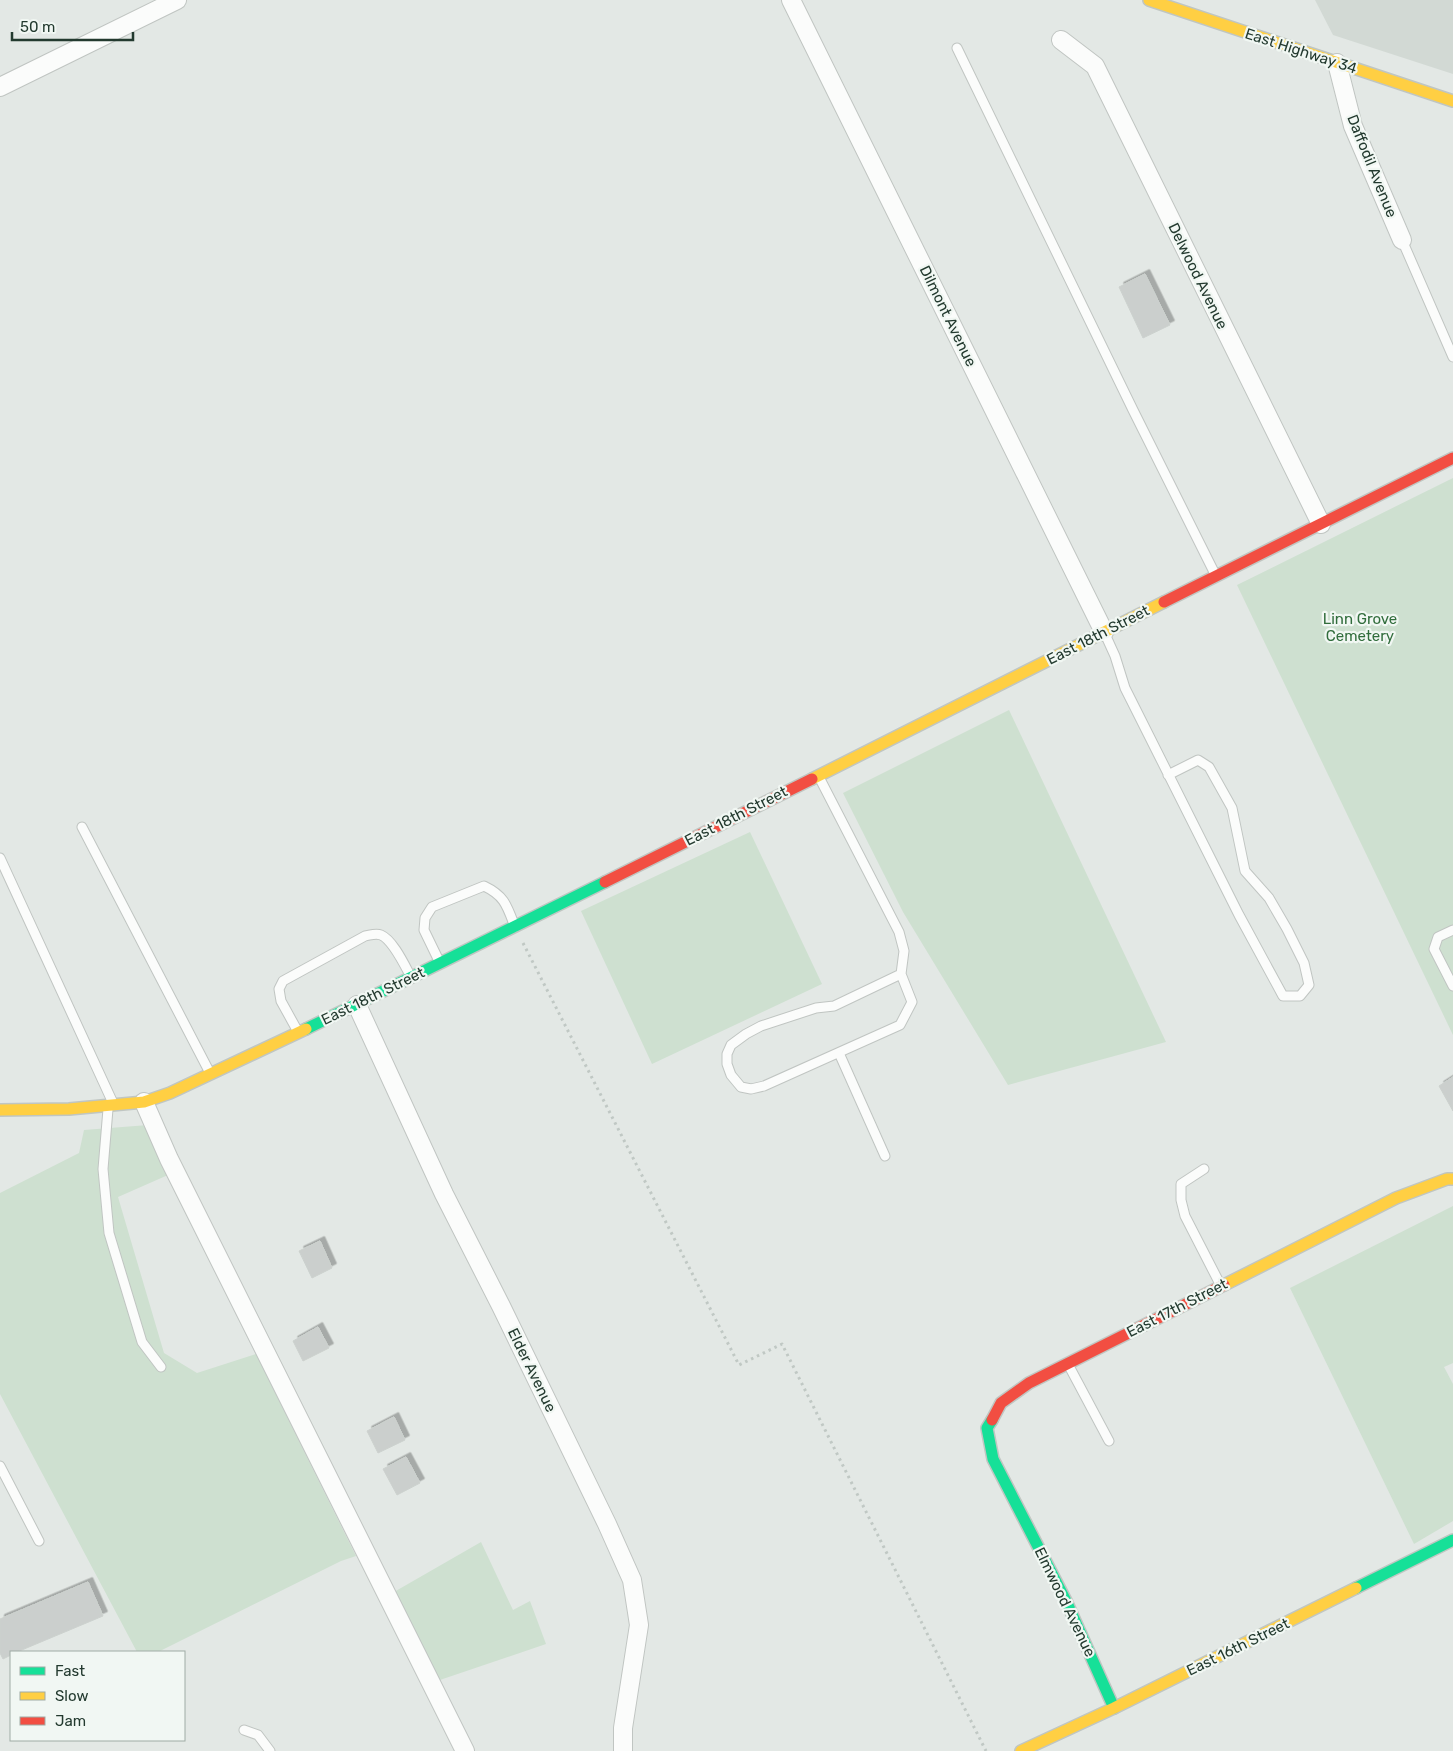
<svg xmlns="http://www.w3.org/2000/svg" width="1453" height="1751" viewBox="0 0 1453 1751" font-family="Rubik,sans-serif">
	<defs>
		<filter id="shadow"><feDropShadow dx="4.5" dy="-4.5" stdDeviation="0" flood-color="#0004"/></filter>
	</defs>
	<rect width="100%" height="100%" fill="#e3e8e5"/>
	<path fill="#d2d9d4" d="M1315,0h138v74l-120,-39z"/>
	<g fill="#cee0d0">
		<path d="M1453,478v557l-216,-450z"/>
		<path d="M1009,710l157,332 -158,43 -105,-173 -60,-119z"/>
		<path d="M750,832l72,152 -170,80 -71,-153z"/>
		<path d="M148,1125l20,50 -50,22 46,156 33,20 59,-19 100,202 -15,5 -183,91h-21l-137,-258v-201l79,-40 5,-23z"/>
		<path d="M1453,1206v157l-9,4 9,17v137l-39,23 -124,-256z"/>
		<path d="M481,1542l32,68 17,-9 16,43 -115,39 -37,-91z"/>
	</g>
	<g fill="#cbcfcd" stroke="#ccd1ce" filter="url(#shadow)">
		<path d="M1145,274l25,51 -27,13 -24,-51z"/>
		<path d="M1453,1077v34l-14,-25z"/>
		<path d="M320,1241l12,27 -20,10 -13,-27z"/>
		<path d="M318,1327l11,21 -26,13 -10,-20z"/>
		<path d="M394,1417l11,23 -27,13 -11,-22z"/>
		<path d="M406,1457l14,26 -23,12 -14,-26z"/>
		<path d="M88,1582l15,34 -86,36h-6v3l-8,4 -3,-6v-34z"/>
	</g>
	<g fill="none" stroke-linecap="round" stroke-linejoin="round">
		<g stroke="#c0c5c2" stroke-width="11">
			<g id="lane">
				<path d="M957,48l176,362 83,166"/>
				<path d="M1402,240l51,117"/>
				<path d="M1105,634l10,22 10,32 114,227 44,81h17l9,-11 -5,-22 -17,-34 -18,-31 -24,-27 -13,-63 -23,-41 -11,-7 -30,15"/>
				<path d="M819,777l80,155 5,19 -3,23 -67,32 -18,2 -55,18 -15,8 -15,11 -4,9v10l4,11 10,12 10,2 13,-3 136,-61 12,-23 -11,-28"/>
				<path d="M82,827l128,246"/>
				<path d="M0,858l113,245"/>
				<path d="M1453,930l-15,7 -4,12 19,37"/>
				<path d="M440,963l-16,-33 1,-12 7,-11 52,-21c21,10 23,20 31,41"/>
				<path d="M297,1030l-16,-29 -2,-12 4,-8 82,-45c6,-1 11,-3 16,-1 12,5 24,31 30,42"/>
				<path d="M839,1053l46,103"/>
				<path d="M108,1109l-5,60 6,64 33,109 19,25"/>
				<path d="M1204,1169l-23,15v16l4,16 36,70"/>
				<path d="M1069,1366l40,75"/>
				<path d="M0,1466l39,75"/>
				<path d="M244,1730l14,5 12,16"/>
			</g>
		</g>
		<g stroke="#c0c5c2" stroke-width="20">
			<g id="street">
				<path d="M791,0l313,632"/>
				<path d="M1061,40l34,26 226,458"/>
				<path d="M1337,63l16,63 49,114"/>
				<path d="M0,87l177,-87"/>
				<path d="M357,1005l87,189 57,112 106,218 25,56 7,45 -16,103v23"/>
				<path d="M144,1102l25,57 296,592"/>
			</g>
		</g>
		<g stroke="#c0c6c2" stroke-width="14">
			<g id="fast">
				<path d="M306,1029l299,-147"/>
				<path d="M992,1420l-5,8 6,31 74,144 47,105"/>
				<path d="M1356,1588l97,-48"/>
			</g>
		</g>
		<g stroke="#c0c6c2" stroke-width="14">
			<g id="slow">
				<path d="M1149,0l304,101"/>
				<path d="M812,779l352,-177"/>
				<path d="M0,1110l69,-1 75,-7 26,-9 136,-64"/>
				<path d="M1224,1285l172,-87 51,-19h6"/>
				<path d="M1021,1751l93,-43 242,-120"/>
			</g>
		</g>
		<g stroke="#c0c6c2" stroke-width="14">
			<g id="jam">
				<path d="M1164,602l289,-144"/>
				<path d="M605,882l207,-103"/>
				<path d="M992,1420l9,-17 28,-20 195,-98"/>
			</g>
		</g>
		<path stroke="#c0c8c4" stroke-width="3" stroke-dasharray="2.5 4" stroke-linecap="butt" d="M523,943l216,422 43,-21 204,407"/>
		<use href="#lane" stroke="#fbfcfb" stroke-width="9"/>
		<use href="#street" stroke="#fbfcfb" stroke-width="18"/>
		<use href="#fast" stroke="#16e098" stroke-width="11"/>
		<use href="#slow" stroke="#ffcf43" stroke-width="11"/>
		<use href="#jam" stroke="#f24e42" stroke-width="11"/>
	</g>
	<g text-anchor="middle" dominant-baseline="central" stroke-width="4.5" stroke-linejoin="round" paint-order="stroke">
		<g font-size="15" fill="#233a2f" stroke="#f1f7f3">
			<text transform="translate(1301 51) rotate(18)">East Highway 34</text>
			<text transform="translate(1372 166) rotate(68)">Daffodil Avenue</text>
			<text transform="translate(1198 276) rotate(64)">Delwood Avenue</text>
			<text transform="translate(948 316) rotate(64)">Dilmont Avenue</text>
			<text transform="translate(1098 635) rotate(-27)">East 18th Street</text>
			<text transform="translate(736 816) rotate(-27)">East 18th Street</text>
			<text transform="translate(373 996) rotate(-26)">East 18th Street</text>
			<text transform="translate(1177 1308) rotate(-27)">East 17th Street</text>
			<text transform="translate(532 1370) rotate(64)">Elder Avenue</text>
			<text transform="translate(1065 1602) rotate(64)">Elmwood Avenue</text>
			<text transform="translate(1238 1647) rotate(-26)">East 16th Street</text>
		</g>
		<g font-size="15" fill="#316d3c" stroke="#f1f7f3">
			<text x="1360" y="619">Linn Grove<tspan x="1360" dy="17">Cemetery</tspan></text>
		</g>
	</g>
	<rect x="10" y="1651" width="175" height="90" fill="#f1f7f3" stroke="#9faba5"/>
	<rect x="20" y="1667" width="25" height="8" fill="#16e098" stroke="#9faba5"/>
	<text x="55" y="1676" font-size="15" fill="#233a2f">Fast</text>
	<rect x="20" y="1692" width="25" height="8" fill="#ffcf43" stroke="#9faba5"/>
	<text x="55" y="1701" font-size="15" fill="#233a2f">Slow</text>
	<rect x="20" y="1717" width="25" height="8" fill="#f24e42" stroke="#9faba5"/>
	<text x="55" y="1726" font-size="15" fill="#233a2f">Jam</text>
	<path d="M12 32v8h121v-8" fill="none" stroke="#233a2f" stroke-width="2.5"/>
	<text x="20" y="32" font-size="15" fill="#233a2f" stroke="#f1f7f3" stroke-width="4" paint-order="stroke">50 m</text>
</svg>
